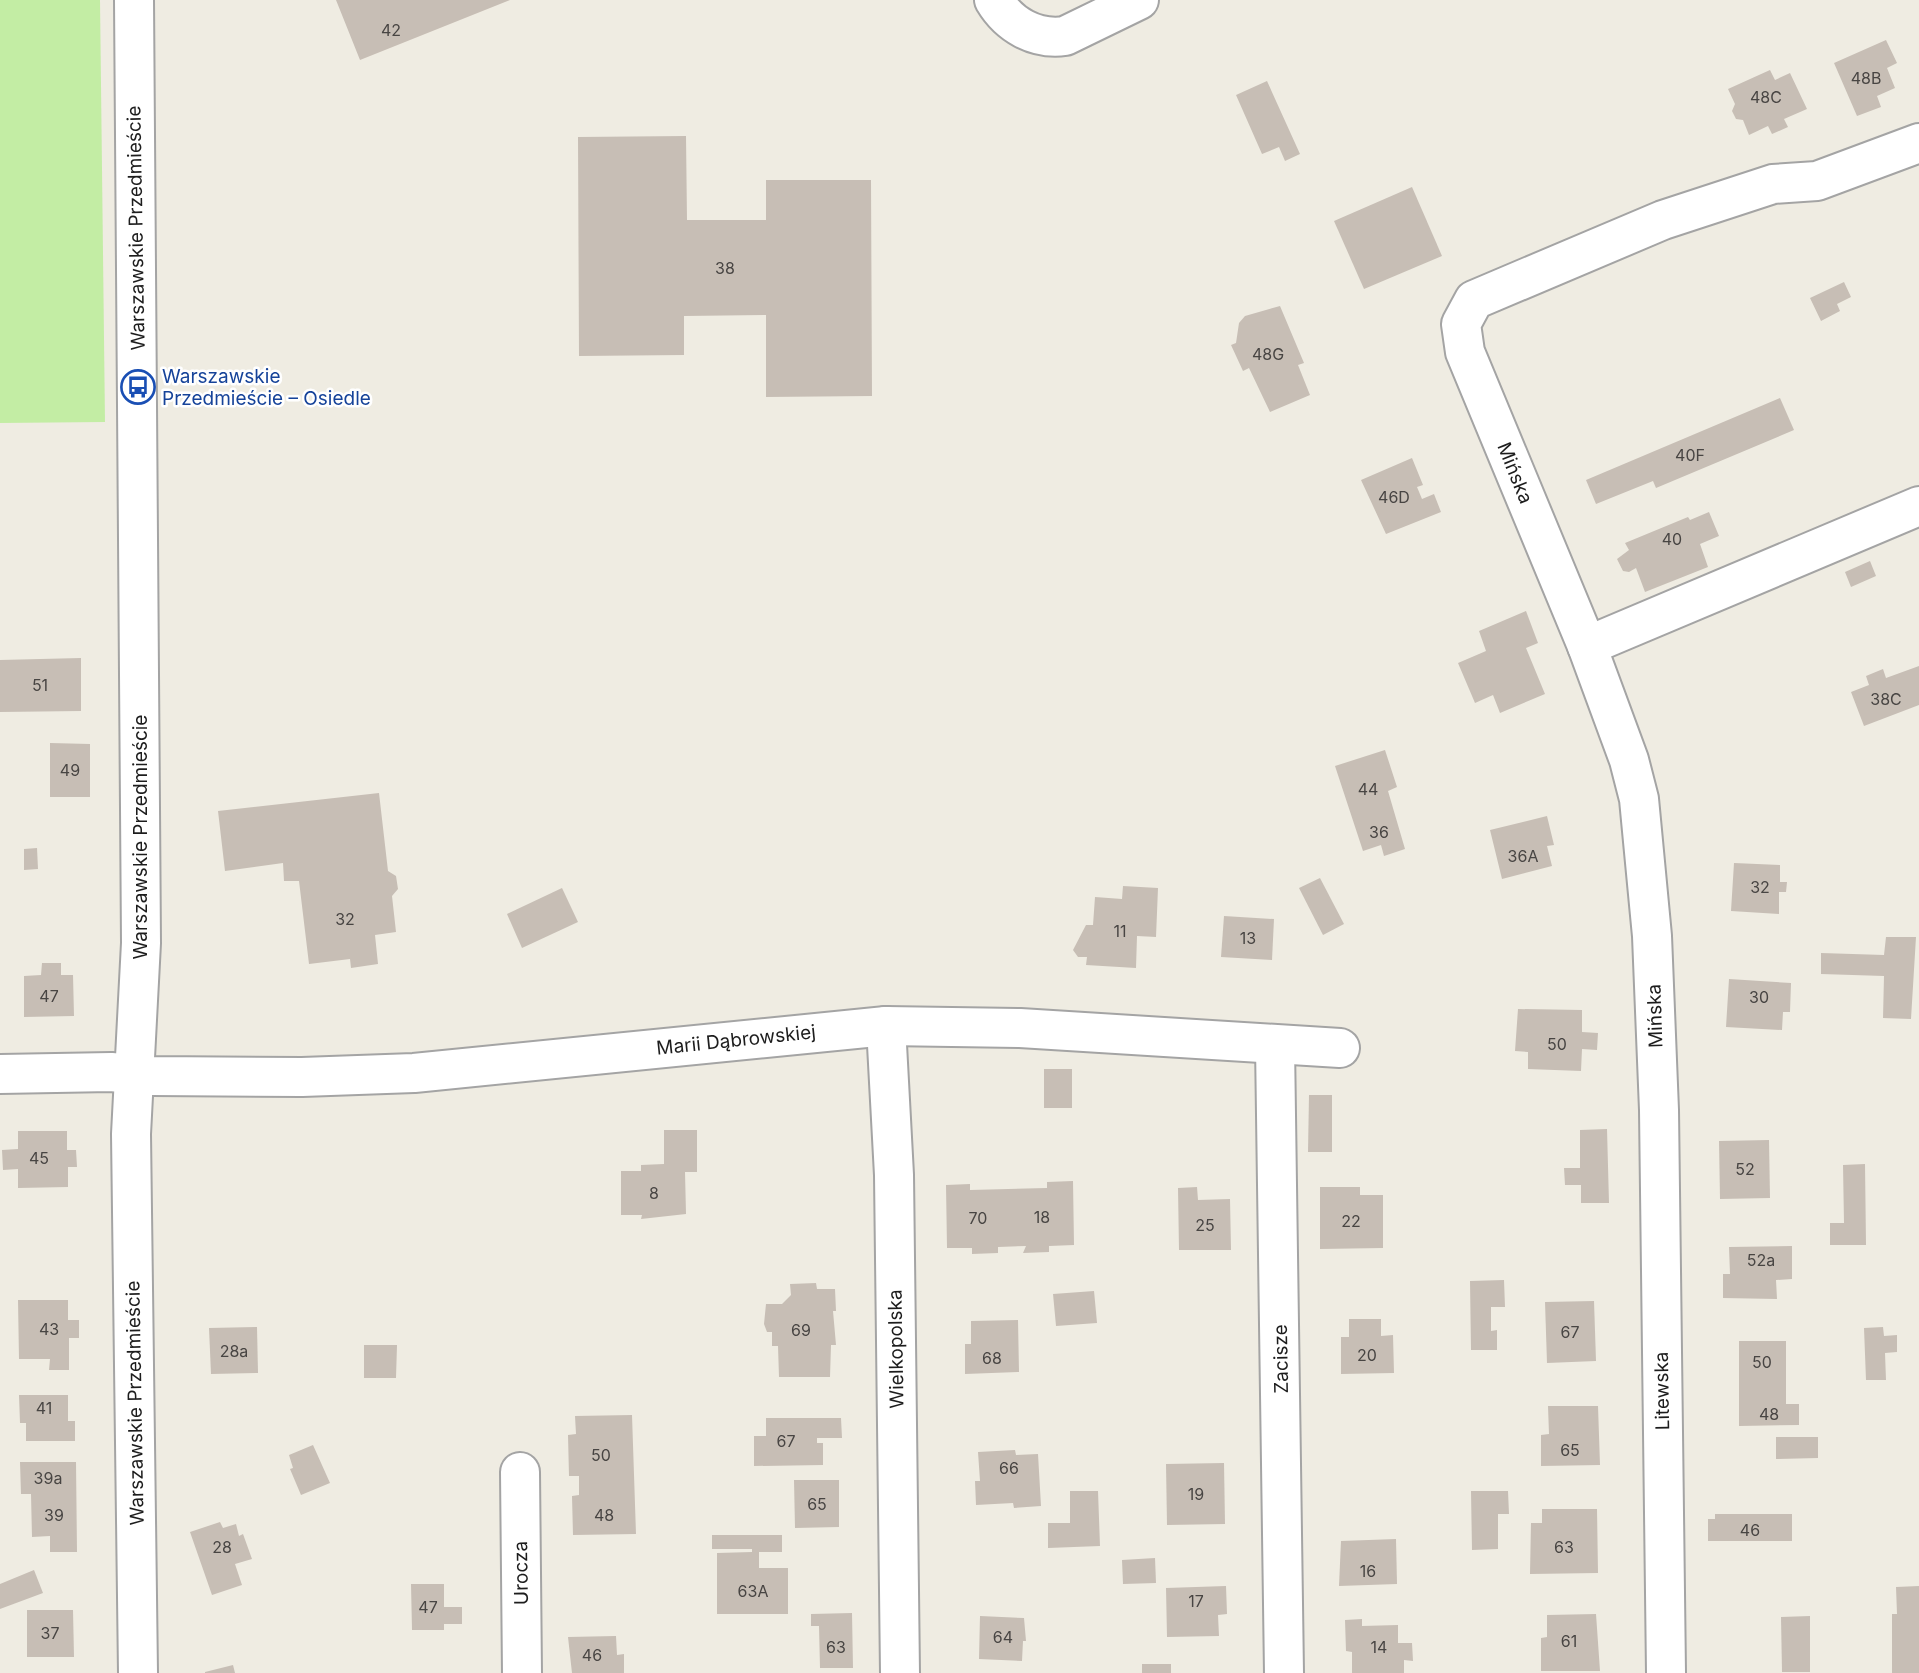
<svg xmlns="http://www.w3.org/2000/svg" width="1919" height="1673" viewBox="0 0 1919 1673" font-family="Inter,sans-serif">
	<rect width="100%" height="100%" fill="#efece2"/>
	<path fill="#c3eda4" d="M0,0h100l5,422 -105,1z"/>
	<g fill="#c7beb5">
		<path d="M336,0h174l-150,60z"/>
		<path d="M1886,40l11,23 -10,5 8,20 -18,8 4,11 -24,9 -23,-53z"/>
		<path d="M1770,70l5,10 15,-7 17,36 -23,10 4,8 -16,7 -4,-8 -19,9 -6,-15 -7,-1 -4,-8 3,-7 -7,-15z"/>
		<path d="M1267,81l33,73 -15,7 -6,-14 -17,7 -26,-59z"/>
		<path d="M686,136l1,84h79v-40h105l1,216 -106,1v-82l-82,1v39l-105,1 -1,-219z"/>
		<path d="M1412,187l30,69 -78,33 -30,-68z"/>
		<path d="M1844,282l7,15 -14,7 3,7 -19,10 -11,-23z"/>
		<path d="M1280,306l24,57 -6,2 12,30 -40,17 -21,-44 -6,3 -12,-26 5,-2 3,-20 6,-7z"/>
		<path d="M1780,398l14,32 -138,58 -3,-7 -57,23 -10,-24z"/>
		<path d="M1412,458l11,27 -6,2 5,12 12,-5 7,18 -55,22 -25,-54z"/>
		<path d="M1709,512l10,24 -19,8 8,23 -63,25 -9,-24 -7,4 -6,-1 -6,-12 12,-9 -4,-7 63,-26 2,3z"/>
		<path d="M1870,561l6,15 -25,11 -6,-15z"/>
		<path d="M1526,611l12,32 -12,5 19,46 -45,19 -7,-18 -18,8 -17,-40 28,-12 -7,-20z"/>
		<path d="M81,658v53l-81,1v-52z"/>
		<path d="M1919,666v39l-55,21 -13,-34 18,-7 -3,-9 17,-7 3,9z"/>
		<path d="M50,743l40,1v53h-40z"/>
		<path d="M1385,750l12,37 -9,4 17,58 -21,7 -3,-11 -18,6 -28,-85z"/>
		<path d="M379,793l9,78 8,5 2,13 -6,7 4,36 -21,3 3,29 -27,4 -1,-9 -41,5 -10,-83h-15l-1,-18 -58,8 -7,-60z"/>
		<path d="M1547,816l7,29 -7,1 5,20 -50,13 -12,-49z"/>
		<path d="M37,848l1,21 -14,1v-21z"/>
		<path d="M1734,863l46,2v17h7l-1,10h-7v22l-48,-3z"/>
		<path d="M1320,878l24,46 -21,11 -24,-47z"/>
		<path d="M1123,886l35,2 -2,49 -19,-1 -1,32 -50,-3 1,-8h-9l-5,-7 13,-25h7l2,-28 27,2z"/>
		<path d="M562,888l16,34 -56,26 -15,-34z"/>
		<path d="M1224,916l50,3 -2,41 -51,-3z"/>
		<path d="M1886,937h30l-5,82 -28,-1 1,-42 -63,-2v-21l63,2z"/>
		<path d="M42,963h19v12h12l1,41 -50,1v-41l17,-1z"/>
		<path d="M1729,979l62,4 -1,29h-7l-1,18 -56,-3z"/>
		<path d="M1518,1009l64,1v22l16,1 -1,17 -15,-1 -1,22 -53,-2v-17l-13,-1z"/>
		<rect x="1044" y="1069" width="28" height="39"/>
		<path d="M1309,1095h23v57h-24z"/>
		<path d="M1607,1129l2,74h-28v-18h-16l-1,-17h16v-38z"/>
		<path d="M664,1130h33v42h-12l1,42 -45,5 1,-4h-21v-44h20v-6l23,-1z"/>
		<path d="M18,1131h49v19h9l1,17h-9v20l-50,1v-19l-15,1 -1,-20 16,-1z"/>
		<path d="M1769,1140l1,58 -50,1 -1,-58z"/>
		<path d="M1865,1164l1,81h-36v-22h14l-1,-58z"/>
		<path d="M1073,1181l1,64 -25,1v6l-26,1 3,-7 -28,1v6l-26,1v-6h-25l-1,-63 24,-1v6l77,-2v-6z"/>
		<path d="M1197,1187l1,13 32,-1 1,51h-52l-1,-62z"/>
		<path d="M1320,1187h40v8h23v53l-63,1z"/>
		<path d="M1792,1246v33l-16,1 1,19 -54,-1v-24h7l-1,-27z"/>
		<path d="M1504,1280l1,27h-14v24l6,-1v20h-26l-1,-69z"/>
		<path d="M816,1283l1,6h18l1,22h-3l3,34h-5l-1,32h-51l-1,-31h-6v-14h-5l-3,-8 2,-20h16l9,-9 -1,-11z"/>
		<path d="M1094,1291l3,32 -41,3 -3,-32z"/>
		<path d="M18,1300h50v20h11v18h-10v32h-20l1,-11h-31z"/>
		<path d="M1594,1301l2,60 -49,2 -2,-61z"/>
		<path d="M1349,1319h32v17l12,-1 1,38 -53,1v-37h8z"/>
		<path d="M1018,1320l1,52 -54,2v-30h6v-23z"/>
		<path d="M257,1327l1,46 -47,1 -2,-46z"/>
		<path d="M1883,1327l1,9 13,-1v17l-12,1 1,27h-20l-2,-52z"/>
		<path d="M1739,1341h47v63h13v21l-60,1z"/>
		<path d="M364,1345h33l-1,33h-32z"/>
		<path d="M19,1395h49v26h7v20h-49v-18h-6z"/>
		<path d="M1548,1406h50l2,59 -59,1v-31l8,-1z"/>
		<path d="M632,1415l4,119 -63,1 -1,-39 7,-1v-19h-10l-1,-41 8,-1 -1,-18z"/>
		<path d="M766,1418h75l1,20h-25v5h6v22l-69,1v-30h12z"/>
		<path d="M1776,1437h42v21l-42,1z"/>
		<path d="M313,1445l17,38 -29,12 -11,-26 3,-1 -4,-13z"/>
		<path d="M1015,1450l1,5 22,-1 3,52 -27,2 -1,-5 -37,2 -1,-24h5l-2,-29z"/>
		<path d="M20,1462h56l1,90h-27v-16l-18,1 -1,-43h-10z"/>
		<path d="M1224,1463l1,61 -58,1 -1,-61z"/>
		<path d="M794,1480h45v47l-44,1z"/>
		<path d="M1070,1491h28l2,55 -52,2v-25h22z"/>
		<path d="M1471,1491h37l1,23h-11v35l-26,1z"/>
		<path d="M1542,1509h55l1,64 -68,1 1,-51h11z"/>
		<path d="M1715,1514h77v27h-84v-22h7z"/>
		<path d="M220,1522l3,6 13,-4 3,12 4,-2 9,25 -17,5 7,21 -30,10 -22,-63z"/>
		<path d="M712,1535h70v17h-23v16h29v46h-71v-61l35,-1v-3h-40z"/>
		<path d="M1396,1539l1,45 -58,2 2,-45z"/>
		<path d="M1155,1558l1,25 -33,1 -1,-24z"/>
		<path d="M34,1570l9,23 -43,16v-25z"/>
		<path d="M411,1584h33v23h18v17h-18v6h-32z"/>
		<path d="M1226,1586l1,28 -9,1 1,21 -52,1 -1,-49z"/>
		<path d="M1919,1586v87h-27v-59h5l-1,-27z"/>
		<path d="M27,1610h46l1,47h-47z"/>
		<path d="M852,1613l1,55h-33l-1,-42h-8v-12z"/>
		<path d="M1596,1614l4,57h-59v-33l6,-1v-22z"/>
		<path d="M980,1616l44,2 2,23h-3l-1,20 -43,-2z"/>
		<path d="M1810,1616v56h-28l-1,-55z"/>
		<path d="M1362,1619v7l36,-1v18h14l1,18 -9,-1v13h-52v-21l-6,-1 -1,-31z"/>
		<path d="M616,1636l1,19 7,-1v19h-52l-4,-36z"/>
		<rect x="1142" y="1664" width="29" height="9"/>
		<path d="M233,1665l2,8h-30v-1z"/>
	</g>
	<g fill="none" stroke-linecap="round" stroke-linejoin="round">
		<g stroke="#a4a4a4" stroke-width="42">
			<g id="minor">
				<path d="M134,0l7,943 -10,191 7,539"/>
				<path d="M994,0c15,25 41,40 71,36l74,-36"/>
				<path d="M1587,646l332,-140"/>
				<path d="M886,1026l8,149 6,498"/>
				<path d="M1275,1045l9,628"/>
				<path d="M0,1074l111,-2 41,4 150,1 112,-4 472,-47 134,2 320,20"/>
				<path d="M520,1472l2,201"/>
				<path d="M1666,1673l-7,-563 -7,-174 -13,-137 -10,-39 -42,-114 -122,-294 -4,-28 13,-24 189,-80 110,-36 44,-3 102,-38"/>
			</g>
		</g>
		<use href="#minor" stroke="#fff" stroke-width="38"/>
	</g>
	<defs>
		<g id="bus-ring" transform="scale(1.75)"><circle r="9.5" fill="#fff" stroke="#1a4fb4" stroke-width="1.5"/><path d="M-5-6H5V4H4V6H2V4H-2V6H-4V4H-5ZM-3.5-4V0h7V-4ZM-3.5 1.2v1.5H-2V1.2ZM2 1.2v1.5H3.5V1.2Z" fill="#1a4fb4"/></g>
	</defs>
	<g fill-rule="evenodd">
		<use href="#bus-ring" x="138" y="387"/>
	</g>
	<g text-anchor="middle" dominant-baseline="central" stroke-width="5" stroke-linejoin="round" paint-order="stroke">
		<g font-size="16" fill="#484543">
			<text x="391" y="30">42</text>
			<text x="1866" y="78">48B</text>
			<text x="1766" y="97">48C</text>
			<text x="725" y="268">38</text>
			<text x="1268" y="354">48G</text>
			<text x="1690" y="455">40F</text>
			<text x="1394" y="497">46D</text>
			<text x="1672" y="539">40</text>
			<text x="40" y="685">51</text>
			<text x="1886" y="699">38C</text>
			<text x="70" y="770">49</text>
			<text x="1368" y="789">44</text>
			<text x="1379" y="832">36</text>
			<text x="1523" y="856">36A</text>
			<text x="1760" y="887">32</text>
			<text x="345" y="919">32</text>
			<text x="1120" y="931">11</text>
			<text x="1248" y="938">13</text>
			<text x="49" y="996">47</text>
			<text x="1759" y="997">30</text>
			<text x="1557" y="1044">50</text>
			<text x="39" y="1158">45</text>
			<text x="1745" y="1169">52</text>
			<text x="654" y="1193">8</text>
			<text x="1042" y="1217">18</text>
			<text x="978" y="1218">70</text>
			<text x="1351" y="1221">22</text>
			<text x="1205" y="1225">25</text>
			<text x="1761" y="1260">52a</text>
			<text x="49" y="1329">43</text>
			<text x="801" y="1330">69</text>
			<text x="1570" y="1332">67</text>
			<text x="234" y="1351">28a</text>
			<text x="1367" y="1355">20</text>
			<text x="992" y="1358">68</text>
			<text x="1762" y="1362">50</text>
			<text x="44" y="1408">41</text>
			<text x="1769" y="1414">48</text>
			<text x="786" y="1441">67</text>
			<text x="1570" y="1450">65</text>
			<text x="601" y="1455">50</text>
			<text x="1009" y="1468">66</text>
			<text x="48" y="1478">39a</text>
			<text x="1196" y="1494">19</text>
			<text x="817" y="1504">65</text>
			<text x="54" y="1515">39</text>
			<text x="604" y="1515">48</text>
			<text x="1750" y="1530">46</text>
			<text x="222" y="1547">28</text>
			<text x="1564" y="1547">63</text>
			<text x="1368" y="1571">16</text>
			<text x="753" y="1591">63A</text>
			<text x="1196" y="1601">17</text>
			<text x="428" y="1607">47</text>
			<text x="50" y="1633">37</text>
			<text x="1003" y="1637">64</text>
			<text x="1569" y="1641">61</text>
			<text x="836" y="1647">63</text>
			<text x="1379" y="1647">14</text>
			<text x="592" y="1655">46</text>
		</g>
		<g font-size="19" fill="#1d1d1d" stroke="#fff">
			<text transform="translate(136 228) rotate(-91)">Warszawskie Przedmieście</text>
			<text transform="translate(1515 473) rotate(68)">Mińska</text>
			<text transform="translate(140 837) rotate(-90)">Warszawskie Przedmieście</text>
			<text transform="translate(1655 1016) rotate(-92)">Mińska</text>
			<text transform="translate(736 1040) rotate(-6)">Marii Dąbrowskiej</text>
			<text transform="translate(896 1349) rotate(-91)">Wielkopolska</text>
			<text transform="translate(1281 1359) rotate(-91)">Zacisze</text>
			<text transform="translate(1662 1391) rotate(-91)">Litewska</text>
			<text transform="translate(135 1403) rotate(-91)">Warszawskie Przedmieście</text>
			<text transform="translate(521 1573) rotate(-91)">Urocza</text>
		</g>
		<g font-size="19" fill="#164399" stroke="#fff" text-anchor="start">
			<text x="162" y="376">Warszawskie<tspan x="162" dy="22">Przedmieście – Osiedle</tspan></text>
		</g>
	</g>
</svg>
